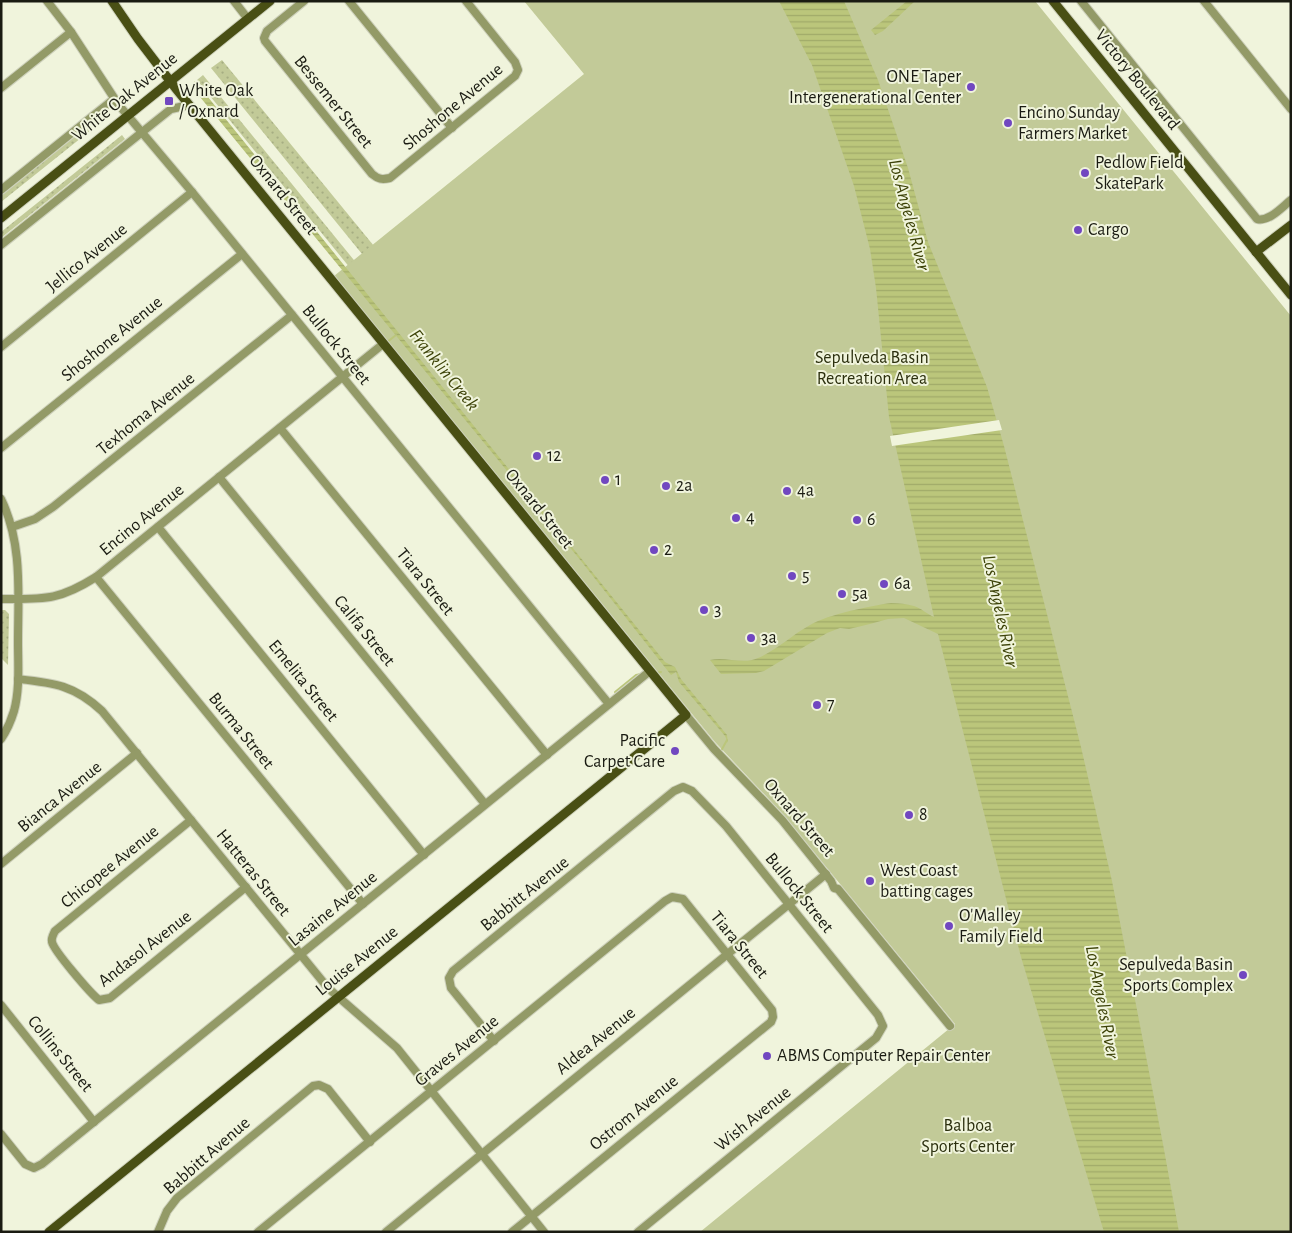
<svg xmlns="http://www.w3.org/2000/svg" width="1292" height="1233" viewBox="0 0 1292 1233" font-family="'Alegreya Sans',sans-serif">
	<defs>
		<pattern id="grass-dots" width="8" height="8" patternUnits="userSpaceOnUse" patternTransform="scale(1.25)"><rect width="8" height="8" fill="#c2ca98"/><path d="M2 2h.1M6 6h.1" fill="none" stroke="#a6ad82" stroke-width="1.8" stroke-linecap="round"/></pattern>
		<pattern id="water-rules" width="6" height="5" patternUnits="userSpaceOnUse" patternTransform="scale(1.25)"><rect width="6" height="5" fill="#bbc67b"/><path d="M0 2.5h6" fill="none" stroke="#a0aa69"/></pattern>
	</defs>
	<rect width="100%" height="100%" fill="#f0f4dc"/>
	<g fill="url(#grass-dots)">
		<path d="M222,60l183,224 -17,2 -177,-218z"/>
		<path d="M203,75l177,217 102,138 -285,-350z"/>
		<path d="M98,118l3,4 -100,80v-7z"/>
		<path d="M122,135l3,4 -124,99v-6z"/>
		<path d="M1,610h4l4,4 -1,51 -7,-7z"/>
	</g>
	<path fill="#c2ca98" d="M524,1h511l256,315v916h-591l255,-208 -174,-212 -66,-70 -381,-466 250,-202z"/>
	<g fill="url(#water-rules)">
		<path d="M779,1h65l34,79 30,88 20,74 59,145 17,59 77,301 31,134 51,263 16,88h-75l-83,-275 -83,-323 -34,-16 -16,1 -18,5 -21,5 -9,-1 -13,5 -63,38 -8,2 -35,1 -11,-14c15,-4 33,5 48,-2 19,-8 34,-23 52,-33 19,-11 60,-19 81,-22 8,0 16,1 23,3 7,2 13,8 20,11l-45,-200 -13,-129 -6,-39 -16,-63 -42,-121z"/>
		<path d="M907,1h8l-32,30 -8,4 -4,-5z"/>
		<path d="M195,81l470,581 10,5 6,12 46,56 1,8 -3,-7 -46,-54 -3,-10 -5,3 -90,-114 -390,-475z"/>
	</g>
	<path fill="#f0f4dc" d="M999,420l3,10 -110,16 -2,-10z"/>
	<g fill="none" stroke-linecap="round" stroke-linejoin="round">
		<g stroke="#bbc67b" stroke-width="2">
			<path d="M386,343l10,-8"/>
			<path d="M656,673l5,-1"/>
			<path d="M615,692l21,-17 5,-1"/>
			<path d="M721,751l6,-11"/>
		</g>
		<g stroke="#ced1bc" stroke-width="10">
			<g id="minor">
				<path d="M47,1l24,31 47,72 74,88 417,512"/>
				<path d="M234,1l14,18"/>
				<path d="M304,1l-37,30 -3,7 1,3 107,133c6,5 10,6 18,4l125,-102 3,-6 -3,-8 -49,-61"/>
				<path d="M349,1l103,127"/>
				<path d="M1081,1l176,218c12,3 25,-12 34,-19"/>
				<path d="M1204,1l87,108"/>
				<path d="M1,88l70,-56"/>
				<path d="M1,190l113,-91"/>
				<path d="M1,245l170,-136 18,-4"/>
				<path d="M1,347l191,-155"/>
				<path d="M280,428l267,327"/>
				<path d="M1,448l241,-194"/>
				<path d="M219,477l266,327"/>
				<path d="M1,499c22,45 17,95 17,143 0,23 2,47 -4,69 -3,10 -7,19 -13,28"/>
				<path d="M12,527l23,-8 18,-12 239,-192"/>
				<path d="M158,527l266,328"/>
				<path d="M96,577l267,327"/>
				<path d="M1,599c43,0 57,2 95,-22l287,-233"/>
				<path d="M18,679c36,4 56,6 84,32l226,277 69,60 147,184"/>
				<path d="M686,715l28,34 68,71 49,61 3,7 4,1 112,137"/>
				<path d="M191,820l-136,111c-2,4 -4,7 -3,11 2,9 39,52 47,58l11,-2 136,-111"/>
				<path d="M1,864l136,-111"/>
				<path d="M1,1005l93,117"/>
				<path d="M494,1041l-43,-53 -2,-10 4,-7 221,-180 9,-4 9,4 34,35 152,189 5,11 -7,12 -238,194"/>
				<path d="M1,1134l24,30 9,4 8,-4 608,-493"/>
				<path d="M158,1232l9,-21 10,-13 136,-112 6,-1 9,4 42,53"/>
				<path d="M258,1232l407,-331 7,-4 11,2 89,111 1,7 -2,5 -259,210"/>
				<path d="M386,1232l440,-358"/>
			</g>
		</g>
		<g stroke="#ced1bc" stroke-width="11">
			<g id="major">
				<path d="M1053,1l238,294"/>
				<path d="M1,218l269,-217"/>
				<path d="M1256,252l35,-27"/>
				<path d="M49,1232l637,-517 -509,-625 -39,-51 -26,-38"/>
			</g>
		</g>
		<use href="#minor" stroke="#939a67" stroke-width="8"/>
		<use href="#major" stroke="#494f14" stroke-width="9"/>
	</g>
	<g fill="#7147c0" stroke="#f0f4dc" stroke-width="2">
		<circle cx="971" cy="87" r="5"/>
		<rect x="164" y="96" width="10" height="10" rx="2.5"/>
		<circle cx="1008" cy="123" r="5"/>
		<circle cx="1085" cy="173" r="5"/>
		<circle cx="1078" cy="230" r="5"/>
		<circle cx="537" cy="456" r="5"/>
		<circle cx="605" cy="480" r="5"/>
		<circle cx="666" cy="486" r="5"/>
		<circle cx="787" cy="491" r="5"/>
		<circle cx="736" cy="518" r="5"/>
		<circle cx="857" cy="520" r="5"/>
		<circle cx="654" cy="550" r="5"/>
		<circle cx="792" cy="576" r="5"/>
		<circle cx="884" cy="584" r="5"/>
		<circle cx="842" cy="594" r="5"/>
		<circle cx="704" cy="610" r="5"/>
		<circle cx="751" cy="638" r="5"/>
		<circle cx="817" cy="705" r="5"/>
		<circle cx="675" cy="751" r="5"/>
		<circle cx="909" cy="815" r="5"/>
		<circle cx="870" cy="881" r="5"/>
		<circle cx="949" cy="926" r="5"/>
		<circle cx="1243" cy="975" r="5"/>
		<circle cx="767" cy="1056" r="5"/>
	</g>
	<g text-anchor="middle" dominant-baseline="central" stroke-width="4" stroke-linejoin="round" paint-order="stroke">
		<g font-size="18" fill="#1a1b12" stroke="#f0f4dc" text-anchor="start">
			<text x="961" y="77" text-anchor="end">ONE Taper<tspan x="961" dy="21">Intergenerational Center</tspan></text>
			<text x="179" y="91">White Oak<tspan x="179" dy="21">/ Oxnard</tspan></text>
			<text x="1018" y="113">Encino Sunday<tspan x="1018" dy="21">Farmers Market</tspan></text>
			<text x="1095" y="163">Pedlow Field<tspan x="1095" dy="21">SkatePark</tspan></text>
			<text x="1088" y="230">Cargo</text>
			<text x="547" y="456">12</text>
			<text x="615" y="480">1</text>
			<text x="676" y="486">2a</text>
			<text x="797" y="491">4a</text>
			<text x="746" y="518">4</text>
			<text x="867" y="520">6</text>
			<text x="664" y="550">2</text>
			<text x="802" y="576">5</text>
			<text x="894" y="584">6a</text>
			<text x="852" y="594">5a</text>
			<text x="714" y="610">3</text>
			<text x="761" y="638">3a</text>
			<text x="827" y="705">7</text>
			<text x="665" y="741" text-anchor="end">Pacific<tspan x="665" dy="21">Carpet Care</tspan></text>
			<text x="919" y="815">8</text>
			<text x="880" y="871">West Coast<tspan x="880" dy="21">batting cages</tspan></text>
			<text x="959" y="916">O'Malley<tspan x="959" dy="21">Family Field</tspan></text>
			<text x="1233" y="965" text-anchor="end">Sepulveda Basin<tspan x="1233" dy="21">Sports Complex</tspan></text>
			<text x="777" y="1056">ABMS Computer Repair Center</text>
		</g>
		<g font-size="18" fill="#1a1b12" stroke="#f0f4dc">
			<text transform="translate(1137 80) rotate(51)">Victory Boulevard</text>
			<text transform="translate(125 97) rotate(-39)">White Oak Avenue</text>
			<text transform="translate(333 102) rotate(51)">Bessemer Street</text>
			<text transform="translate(453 107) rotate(-40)">Shoshone Avenue</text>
			<text transform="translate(283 195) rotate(51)">Oxnard Street</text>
			<text transform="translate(87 258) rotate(-39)">Jellico Avenue</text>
			<text transform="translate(112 339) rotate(-39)">Shoshone Avenue</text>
			<text transform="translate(336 345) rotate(51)">Bullock Street</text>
			<text transform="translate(146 414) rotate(-39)">Texhoma Avenue</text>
			<text transform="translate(539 509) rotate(51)">Oxnard Street</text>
			<text transform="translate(142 520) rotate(-39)">Encino Avenue</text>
			<text transform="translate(425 582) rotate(51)">Tiara Street</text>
			<text transform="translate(364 631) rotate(51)">Califa Street</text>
			<text transform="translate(303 681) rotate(51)">Emelita Street</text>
			<text transform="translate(241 731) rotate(51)">Burma Street</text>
			<text transform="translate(60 797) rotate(-39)">Bianca Avenue</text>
			<text transform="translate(799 818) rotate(49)">Oxnard Street</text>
			<text transform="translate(110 867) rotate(-39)">Chicopee Avenue</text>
			<text transform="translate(253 873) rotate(51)">Hatteras Street</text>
			<text transform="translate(799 893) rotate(51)">Bullock Street</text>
			<text transform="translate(525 894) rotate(-39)">Babbitt Avenue</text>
			<text transform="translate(333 909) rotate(-39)">Lasaine Avenue</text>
			<text transform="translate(739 945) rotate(51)">Tiara Street</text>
			<text transform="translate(145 949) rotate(-38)">Andasol Avenue</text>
			<text transform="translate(357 961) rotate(-39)">Louise Avenue</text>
			<text transform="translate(596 1041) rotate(-39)">Aldea Avenue</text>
			<text transform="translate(457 1051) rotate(-39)">Graves Avenue</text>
			<text transform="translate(60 1054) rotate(51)">Collins Street</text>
			<text transform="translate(634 1113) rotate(-39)">Ostrom Avenue</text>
			<text transform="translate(753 1119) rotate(-39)">Wish Avenue</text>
			<text transform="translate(207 1156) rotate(-41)">Babbitt Avenue</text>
		</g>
		<g font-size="18" fill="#2b2f0e" stroke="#f0f4dc">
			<text x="872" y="358">Sepulveda Basin<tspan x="872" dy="21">Recreation Area</tspan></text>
			<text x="968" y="1126">Balboa<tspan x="968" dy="21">Sports Center</tspan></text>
		</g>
		<g font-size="19" font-style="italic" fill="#3c4207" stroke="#f0f4dc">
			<text transform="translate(909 215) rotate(75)">Los Angeles River</text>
			<text transform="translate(444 370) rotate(51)">Franklin Creek</text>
			<text transform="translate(1000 611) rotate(78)">Los Angeles River</text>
			<text transform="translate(1102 1002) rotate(79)">Los Angeles River</text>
		</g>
	</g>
	<rect width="1292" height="1233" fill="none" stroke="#1a1b12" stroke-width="5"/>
</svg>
